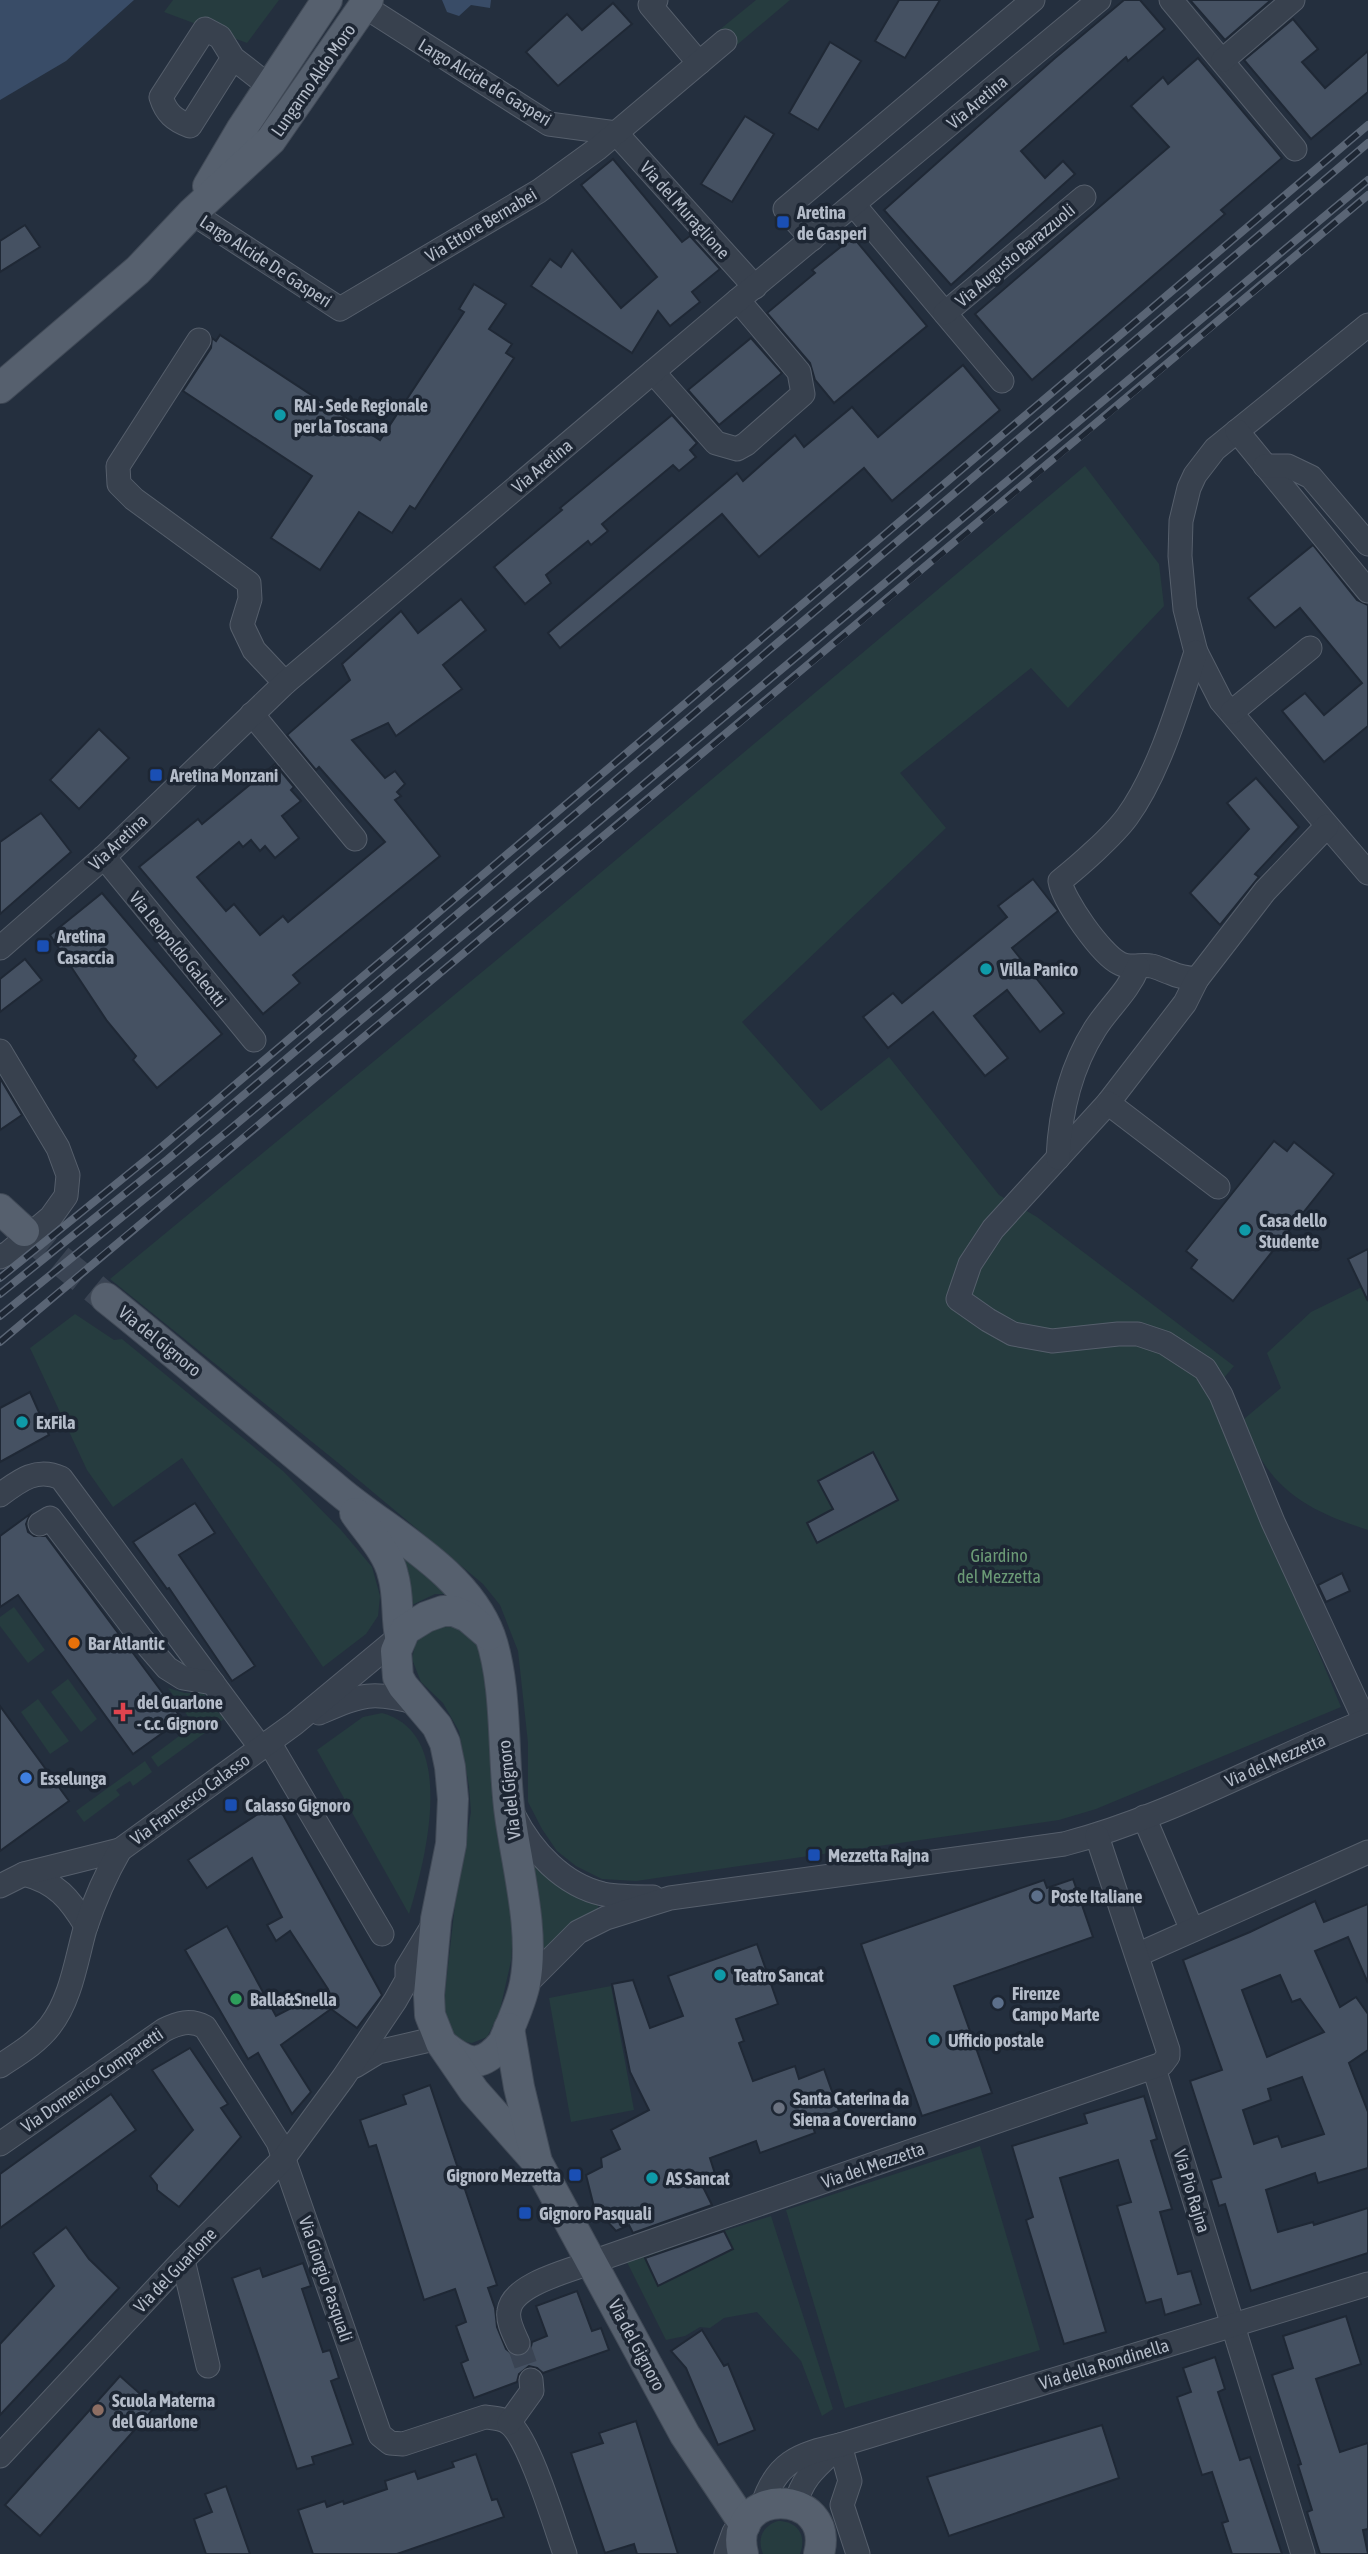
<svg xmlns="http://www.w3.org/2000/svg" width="1368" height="2554" viewBox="0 0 1368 2554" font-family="'Asap Condensed',sans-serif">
	<rect width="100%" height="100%" fill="#242f3e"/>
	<g fill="#263c3f">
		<path d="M173,0h106l-32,43 -83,-31z"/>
		<path d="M756,0h34l-58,49 -14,-18z"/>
		<path d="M1085,466l74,98 5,42 -96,102 -37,-40 -131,105 46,55 -204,194 79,89 68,-54 110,138 38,22 197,149 -23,27 130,314 -245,102 -37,11 -423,61 -34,-2 -26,-13 -19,-15 -15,-22 -14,-27v-59l-10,-92 -18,-46 -17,-21 -146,-122 -227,-183 389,-321z"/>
		<path d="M1368,1284v246c-43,-14 -82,-30 -107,-71 -7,-12 -11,-27 -17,-40l37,-31 -14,-35 44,-41z"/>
		<path d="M75,1314l39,26 8,-1 161,132 58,59 31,37 8,29 -2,20 -12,18 -43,33 -141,-209 -69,49 -26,-37 -57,-122z"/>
		<path d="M394,1543l56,51h-15l-25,12z"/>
		<path d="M14,1607l31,43 -17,13 -28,-37v-9z"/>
		<path d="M445,1623l26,9 9,16 6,24 11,165 14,59 2,40 -2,25 -12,53 -12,23 -15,6 -12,-2 -10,-7 -7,-24 12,-105 16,-93 -2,-26 -10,-55 -16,-28 -22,-21 -9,-23 3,-14 7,-10z"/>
		<path d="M68,1679l29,40 -16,13 -30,-40z"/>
		<path d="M168,1688l17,5h18l21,26 -66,48 -7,-10 43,-32z"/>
		<path d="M38,1699l31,42 -19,13 -29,-42z"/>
		<path d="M382,1713c77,21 43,148 27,201l-92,-164 46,-33z"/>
		<path d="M145,1761l7,11 -19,14 -3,-5 -14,9 4,5 -36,27 -8,-11z"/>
		<path d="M524,1852c25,25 39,40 74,51v8l-57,48z"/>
		<path d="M611,1986l23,124 -63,12 -22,-124z"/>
		<path d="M980,2146l60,204 -195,58 -59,-198z"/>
		<path d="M771,2216l62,193 -11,7 -21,-55 -44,-49 -33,6 -14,10 -10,-1 -15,9 -19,4 -39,-78z"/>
		<path d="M778,2521c20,0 29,15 22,33h-37c-6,-15 -1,-28 15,-33z"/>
	</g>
	<g fill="#394c67">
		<path d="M0,0h134l-68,61 -66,39z"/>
		<path d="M442,0h49l-1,8 -19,-3 -12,11 -12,-4z"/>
	</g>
	<g fill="#455162" stroke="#1f2835" stroke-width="2" fill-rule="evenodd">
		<path d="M899,0h41l-35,58 -30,-17z"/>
		<path d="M1124,0h16l25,29 -37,32 -2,-4 -105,94 24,27 18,-17 12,13 -124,111 -67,-75 171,-152z"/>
		<path d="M1190,0h81l-46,40z"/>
		<path d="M613,3l19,21 -74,62 -32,-34 41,-38 15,16z"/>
		<path d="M1293,19l25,30 -16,13 23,26 43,-37v41l-57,47 -67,-79z"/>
		<path d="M830,42l31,19 -43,69 -29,-17z"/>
		<path d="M1198,58l84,100 -61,52 4,4 -193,166 -57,-66 194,-167 -38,-41 32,-29 5,7z"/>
		<path d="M745,116l29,18 -42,68 -31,-18z"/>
		<path d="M613,159l69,83 8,-6 30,33 -28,23 8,10 -30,24 -12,-15 -26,42 -101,-67 19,-27 11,8 11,-17 49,58 36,-31 -76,-92z"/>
		<path d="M25,225l15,22 -40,25v-31z"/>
		<path d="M853,237l74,89 -93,77 -19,-23 -5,-17 -43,-50 48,-40 -3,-3z"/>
		<path d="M474,284l32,20 -17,25 23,15 -6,9 8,5 -99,151 -5,-3 -18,27 -33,-21 -39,58 -49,-32 41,-62 -129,-85 28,-43 1,-10 4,3 4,-6 160,105 84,-128 -5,-3z"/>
		<path d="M751,338l31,35 -63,52 -31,-35z"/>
		<path d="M963,365l37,45 -108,91 -28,-33 -105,89 -37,-43 -162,134 -12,-15 189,-160 6,8 52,-46 9,12 48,-40 26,30z"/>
		<path d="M672,415l25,28 -7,7 6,7 -17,14 -6,-6 -71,59 6,7 -17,14 -3,-4 -42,34 5,8 -26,21 -31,-37 68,-57 -2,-2z"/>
		<path d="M1313,545l44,55 11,5v121l-44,36 -42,-51 23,-18 19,22 38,-32 -62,-75 -25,20 -27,-30z"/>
		<path d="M461,599l25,31 -43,35 19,24 -66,47 -8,-13 -36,17 33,38 10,-7 10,13 -8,8 4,4 -6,4 45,56 -147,119 7,8 -37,31 -124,-147 59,-48 4,5 73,-60 19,23 -3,3 10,11 -19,15 17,22 -24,20 -10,-12 -5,5 -9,-11 -8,7 -4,-5 -42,35 29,34 8,-7 26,31 23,-19 5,6 97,-80 -66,-75 -3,3 -29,-35 63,-55 -8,-16 59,-53 17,22z"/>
		<path d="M99,729l30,29 -50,51 -29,-29z"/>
		<path d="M1256,778l43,49 -44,47 4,3 -39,48 -30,-32 59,-64 -22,-26z"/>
		<path d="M41,813l30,39 -71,62v-72z"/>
		<path d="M1033,879l25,32 -46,37 52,65 -24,19 -33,-42 -33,26 34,42 -23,18 -52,-64 -45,36 -25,-31 30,-24 9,10 105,-86 -9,-11z"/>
		<path d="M102,893l120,141 -65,54 -24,-28 3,-4 -29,-35 -57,-86z"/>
		<path d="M25,959l17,21 -42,32v-33z"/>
		<path d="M0,1078l22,37 -22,15z"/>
		<path d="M1274,1141l13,10 7,-9 40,32 -101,127 -42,-33 6,-8 -11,-9z"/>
		<path d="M1368,1249v52l-20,-42z"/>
		<path d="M30,1392l19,43 -49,27v-54z"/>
		<path d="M873,1452l25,48 -81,43 -10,-20 26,-14 -15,-28z"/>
		<path d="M195,1503l20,30 -36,22 76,111 -23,15 -63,-93 -2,1 -34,-47z"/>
		<path d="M30,1514l-4,10 2,8 6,4h12l136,183 -49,35 -115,-159 -18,12v-71z"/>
		<path d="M1342,1573l8,18 -24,11 -8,-17z"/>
		<path d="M0,1706l69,95 -69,50z"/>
		<path d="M276,1802l106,193 -25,33 -26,-19 -50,36 30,47 -19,22 -34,-61 -10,6 -63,-109 42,-24 49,90 52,-27 -38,-58 -14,10 -9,-16 15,-8 -30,-59 -45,30 -19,-28z"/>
		<path d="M1073,1879l20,58 -139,49 38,107 -70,23 -61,-172 183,-64 3,8z"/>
		<path d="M1315,1901l9,21 44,-18v79l-20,-46 -33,14 25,56 16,-10 12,17v36l-19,13 19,49v56l-50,15 -3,-10 -49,17 12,42 35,-10 1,3 54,-17v45l-117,38 -26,-87 -6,2 -8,-26 10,-3 -31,-96 32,-11 -39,-110 67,-28zM1280,1975l12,27 8,-3 24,33 -57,25 -25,-67zM1302,2077l22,57 -42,13 -4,-11 -24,8 -11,-34 28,-10 -3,-11z"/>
		<path d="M757,1944l21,60 -42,15 8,22 -5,2 14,38 42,-15 4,13 25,-10 15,42 -28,10 4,12 -55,20 -4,-12 -46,17 7,22 -14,7 9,18 -79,28 -4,-8 -13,6 -22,-24 -8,-32 16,-8 -1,-9 19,-9 -9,-19 38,-20 -19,-38 -18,-88 21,-4 17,48 33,-12 -15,-40z"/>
		<path d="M190,2048l38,56 -7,4 20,29 -62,70 -22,-17v-5l-7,-9 43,-46 -41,-60z"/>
		<path d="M430,2085l67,200 -9,3 7,20 2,19 9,22 10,8 8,-2 6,-4 2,-9 15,-6 -11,-30 41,-15 15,40 9,-3 8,22 -66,23 -6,-5 -8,-2 -10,8 -2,8 -43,16 -13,-35 7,-3 -12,-34 10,-4 -11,-33 -31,11 -48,-155 -7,2 -9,-27 46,-16 -3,-9z"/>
		<path d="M111,2094l25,36 -136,98v-54z"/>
		<path d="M1144,2096l13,43 -6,2 21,68 -12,3 18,62 13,-3 10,33 -36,11 -4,-16 -15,4 -29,-97 14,-4 -13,-42 -58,18 46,154 -42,12 -38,-124 7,-3 -21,-71 75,-23 -3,-9z"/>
		<path d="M66,2227l23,32 30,29 -119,127v-71l54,-58 -21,-33z"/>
		<path d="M724,2231l9,18 -75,37 -13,-28z"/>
		<path d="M303,2263l8,23 -9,3 21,63 7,-2 9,28 -8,3 22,63 -41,13 2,7 -17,5 -65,-191 28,-10 3,9z"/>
		<path d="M1346,2316l15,48 -45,15 24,73 28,-9v86l-5,1 5,24h-48l-13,-42 5,-2 -14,-45 3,-1 -29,-89 21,-7 -10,-32z"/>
		<path d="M702,2330l22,36 4,-2 27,66 -37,15 -32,-77 -15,-17z"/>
		<path d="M1215,2357l10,32 -7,3 22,68 10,-3 32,97h-50l-10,-31 6,-2 -16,-49 -10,3 -25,-78 14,-5 -8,-24z"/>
		<path d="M120,2376l35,31 -115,129 -35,-31z"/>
		<path d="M636,2421l42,133h-41l-3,-10 -29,9 -34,-100 32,-10 -4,-10z"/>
		<path d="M1102,2425l17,53 -170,58 -22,-59z"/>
		<path d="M476,2454l16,46 5,-1 7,18 -107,37h-84l-15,-44 27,-9 2,6 16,-6 1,3 43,-15 -2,-8 30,-10 3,8 36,-12 -2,-5z"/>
		<path d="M226,2486l24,68h-44l-12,-35 18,-7 -7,-18z"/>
	</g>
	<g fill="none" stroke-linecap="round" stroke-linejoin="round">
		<path stroke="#3a4453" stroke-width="23" stroke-dasharray="23 11" stroke-linecap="butt" d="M518,2343l13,37"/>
		<path stroke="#3a4453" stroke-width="30" stroke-dasharray="30 15" stroke-linecap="butt" d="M24,1231l82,67"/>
		<g stroke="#565f6c" stroke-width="25">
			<g id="minor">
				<path d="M656,0l-6,5 49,58"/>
				<path d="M1171,0l124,149"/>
				<path d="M364,6l185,118 67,9"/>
				<path d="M233,58l-43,68c-16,-6 -24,-13 -29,-29l44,-68 15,8 13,21 36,28"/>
				<path d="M1223,60l70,-60"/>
				<path d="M616,133l139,154"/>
				<path d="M854,205l148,176"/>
				<path d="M192,213l148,96 199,-118 58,-42 128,-108"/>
				<path d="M812,239l-27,-30 248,-209"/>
				<path d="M945,313l139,-116"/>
				<path d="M1368,325l-153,124 -20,26 -6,13 -8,33 -1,35 5,53 11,43 25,49 147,172"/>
				<path d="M199,340l-81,126 1,18 15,15 115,84 1,16 -8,26 12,25 31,33"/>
				<path d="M653,372l63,71 21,6 9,-5 57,-50 -4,-22 -61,-72"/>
				<path d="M1237,431l131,160"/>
				<path d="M1265,466h23l23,11 57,67"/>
				<path d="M1196,652c-17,52 -37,121 -69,165 -14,19 -48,49 -67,64 3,19 41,73 59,82 10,6 22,1 32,3 7,1 13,5 20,7 8,4 17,5 26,6"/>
				<path d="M1232,712l78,-64"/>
				<path d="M252,714l103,125"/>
				<path d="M1327,826l-62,65 -68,88 -12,24 -77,100 -115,126 -23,35 -12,35 30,21 25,14 39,7 66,-7h20l27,9 40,26 16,26 52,127 92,199"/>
				<path d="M104,857l150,183"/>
				<path d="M0,948l104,-91 181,-174 453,-383 361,-300"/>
				<path d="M0,1051l58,97 10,27 -2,21 -15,21 -43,36 -8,4"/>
				<path d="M1108,1103l110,84"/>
				<path d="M1058,1158c2,-45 13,-91 37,-129 14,-22 33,-37 43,-62"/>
				<path d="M0,1495c20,-15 37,-28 61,-17l200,270"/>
				<path d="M40,1524l10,-6 91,120 26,30 16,10 30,5"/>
				<path d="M319,1713c42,-18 52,-23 98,-10"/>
				<path d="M269,1742l113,192"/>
				<path d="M514,1816c18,35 49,69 89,78 16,3 33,3 50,3"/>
				<path d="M1144,1817l48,113"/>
				<path d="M24,1874c32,8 46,25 62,52"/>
				<path d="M0,1886l24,-12 96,-24"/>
				<path d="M1137,1955l231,-103"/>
				<path d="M525,1985l53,-53 28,-14 64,-20 394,-54c105,-27 203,-84 304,-124"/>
				<path d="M0,2066c18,-12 37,-23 50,-40 21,-27 26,-65 35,-97 9,-27 21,-55 35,-79l174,-126 106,-88"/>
				<path d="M355,2066l23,-14 60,-14"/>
				<path d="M1154,2068l149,486"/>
				<path d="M0,2144l164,-114c14,-7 26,-11 41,-3l73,115 102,293 10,8 13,1 82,-27c9,1 18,1 25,7 20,17 45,102 55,130"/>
				<path d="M183,2260l25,106"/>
				<path d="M518,2343c-4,-9 -11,-22 -9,-32 3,-27 61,-40 83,-49l570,-198 6,-8v-6l-71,-214"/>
				<path d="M509,2423l23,-32 -1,-11"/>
				<path d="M840,2445l10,36 -8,24 16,49"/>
				<path d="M0,2456l183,-196 101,-102 59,-80 52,-77 12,-21v-12l28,-46"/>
				<path d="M796,2505c5,-28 24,-41 44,-60"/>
				<path d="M762,2507c13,-44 36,-53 78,-62l528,-161"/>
				<path d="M726,2554l8,-22 11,-7"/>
			</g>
		</g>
		<g stroke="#414a57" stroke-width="32">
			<g id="major">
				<path d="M208,186l33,-56 86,-130"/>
				<path d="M0,388l138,-118 54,-57 79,-73 97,-140"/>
				<path d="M0,1209l24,22"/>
				<path d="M106,1298c79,63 155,129 233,193 50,42 127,80 151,145 18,51 12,123 20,179 7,52 25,117 15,168 -4,20 -14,41 -22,60 -23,27 -36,21 -60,2"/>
				<path d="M355,1513c13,19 33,39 38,62 6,20 3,41 7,61"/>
				<path d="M489,1635l-21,-18 -14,-6h-11l-17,6 -21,13 -9,21 2,26 5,9 34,40 8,17 5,24 3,32 -2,45 -15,75 -7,76 1,20 11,28 33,48 63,71 148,273 60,90"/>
				<path d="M509,2028l10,59 17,71"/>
				<path d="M743,2554c-17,-68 93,-67 76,0"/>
			</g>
		</g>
		<use href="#minor" stroke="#38414e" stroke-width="23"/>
		<use href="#major" stroke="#56606e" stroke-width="30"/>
		<g stroke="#5a6575" stroke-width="8">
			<g id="rail">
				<path d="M0,1278l158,-128 1210,-1025"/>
				<path d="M0,1294l168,-135 1200,-1016"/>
				<path d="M0,1316l228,-185 1140,-951"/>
				<path d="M0,1342c455,-384 915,-762 1368,-1147"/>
			</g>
		</g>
		<use href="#rail" stroke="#1d2633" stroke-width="5" stroke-dasharray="16" stroke-linecap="butt"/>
	</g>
	<g fill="#1a4fb4" stroke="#1d2633" stroke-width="2.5">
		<rect x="776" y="215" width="14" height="14" rx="3.5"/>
		<rect x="149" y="768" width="14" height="14" rx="3.5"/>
		<rect x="36" y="939" width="14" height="14" rx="3.5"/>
		<rect x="224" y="1798" width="14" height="14" rx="3.5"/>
		<rect x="807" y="1848" width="14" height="14" rx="3.5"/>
		<rect x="568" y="2168" width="14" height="14" rx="3.5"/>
		<rect x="518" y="2206" width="14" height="14" rx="3.5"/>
	</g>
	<g fill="#0f9aa8" stroke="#1d2633" stroke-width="2.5">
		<circle cx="280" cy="415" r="7"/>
		<circle cx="986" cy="969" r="7"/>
		<circle cx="1245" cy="1230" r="7"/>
		<circle cx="22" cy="1422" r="7"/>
		<circle cx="720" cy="1975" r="7"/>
		<circle cx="934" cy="2040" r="7"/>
		<circle cx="652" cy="2178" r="7"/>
	</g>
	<circle fill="#e8710a" stroke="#1d2633" stroke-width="2.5" cx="74" cy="1643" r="7"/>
	<path fill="#e0444e" stroke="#1d2633" stroke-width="2.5" d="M119.5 1701.5h7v7h7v7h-7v7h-7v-7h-7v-7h7z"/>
	<circle fill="#3f7fe0" stroke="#1d2633" stroke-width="2.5" cx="26" cy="1778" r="7"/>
	<g fill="#5c6f8a" stroke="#1d2633" stroke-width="2.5">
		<circle cx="1037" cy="1896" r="7"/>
		<circle cx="998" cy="2003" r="7"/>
	</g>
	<circle fill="#2e9e5b" stroke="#1d2633" stroke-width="2.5" cx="236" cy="1999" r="7"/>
	<circle fill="#6b7280" stroke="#1d2633" stroke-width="2.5" cx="779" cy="2108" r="7"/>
	<circle fill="#8d6e63" stroke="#1d2633" stroke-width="2.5" cx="98" cy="2410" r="7"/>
	<g text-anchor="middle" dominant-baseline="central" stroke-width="7" stroke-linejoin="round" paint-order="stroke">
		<g font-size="18" fill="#b4bcc9" stroke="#1d2633">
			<text transform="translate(313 80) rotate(-55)">Lungarno Aldo Moro</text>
			<text transform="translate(485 82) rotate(31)">Largo Alcide de Gasperi</text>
			<text transform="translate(977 102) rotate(-40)">Via Aretina</text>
			<text transform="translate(685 210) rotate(48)">Via del Muraglione</text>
			<text transform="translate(481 225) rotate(-31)">Via Ettore Bernabei</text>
			<text transform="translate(1015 255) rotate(-40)">Via Augusto Barazzuoli</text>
			<text transform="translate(266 261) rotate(33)">Largo Alcide De Gasperi</text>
			<text transform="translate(542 466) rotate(-40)">Via Aretina</text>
			<text transform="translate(118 842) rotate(-43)">Via Aretina</text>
			<text transform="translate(178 949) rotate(51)">Via Leopoldo Galeotti</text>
			<text transform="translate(160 1341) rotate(39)">Via del Gignoro</text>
			<text transform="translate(1275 1760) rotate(-24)">Via del Mezzetta</text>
			<text transform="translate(509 1790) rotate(-96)">Via del Gignoro</text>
			<text transform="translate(190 1799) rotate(-36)">Via Francesco Calasso</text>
			<text transform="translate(92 2080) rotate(-35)">Via Domenico Comparetti</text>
			<text transform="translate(873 2165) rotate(-19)">Via del Mezzetta</text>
			<text transform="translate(1192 2191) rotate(73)">Via Pio Rajna</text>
			<text transform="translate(175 2270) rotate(-46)">Via del Guarlone</text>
			<text transform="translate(326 2279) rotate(71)">Via Giorgio Pasquali</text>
			<text transform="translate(637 2345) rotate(62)">Via del Gignoro</text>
			<text transform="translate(1104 2364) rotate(-17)">Via della Rondinella</text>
		</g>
		<g font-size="18" font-weight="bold" fill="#b4bcc9" stroke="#1d2633" text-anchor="start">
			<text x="797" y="212">Aretina<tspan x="797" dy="21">de Gasperi</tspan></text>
			<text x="294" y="405">RAI - Sede Regionale<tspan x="294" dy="21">per la Toscana</tspan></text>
			<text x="170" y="775">Aretina Monzani</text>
			<text x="57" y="936">Aretina<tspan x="57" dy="21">Casaccia</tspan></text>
			<text x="1000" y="969">Villa Panico</text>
			<text x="1259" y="1220">Casa dello<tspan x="1259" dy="21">Studente</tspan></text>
			<text x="36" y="1422">ExFila</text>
			<text x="88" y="1643">Bar Atlantic</text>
			<text x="137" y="1702">del Guarlone<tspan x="137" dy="21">- c.c. Gignoro</tspan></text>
			<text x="40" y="1778">Esselunga</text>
			<text x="245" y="1805">Calasso Gignoro</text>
			<text x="828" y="1855">Mezzetta Rajna</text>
			<text x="1051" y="1896">Poste Italiane</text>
			<text x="734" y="1975">Teatro Sancat</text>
			<text x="1012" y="1993">Firenze<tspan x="1012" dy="21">Campo Marte</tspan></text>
			<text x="250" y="1999">Balla&amp;Snella</text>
			<text x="948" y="2040">Ufficio postale</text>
			<text x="793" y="2098">Santa Caterina da<tspan x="793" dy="21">Siena a Coverciano</tspan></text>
			<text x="561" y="2175" text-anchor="end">Gignoro Mezzetta</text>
			<text x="666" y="2178">AS Sancat</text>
			<text x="539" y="2213">Gignoro Pasquali</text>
			<text x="112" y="2400">Scuola Materna<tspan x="112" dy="21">del Guarlone</tspan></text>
		</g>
		<g font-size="18" fill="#6b9a76" stroke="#1d2633">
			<text x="999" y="1555">Giardino<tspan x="999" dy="21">del Mezzetta</tspan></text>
		</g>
	</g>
</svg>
